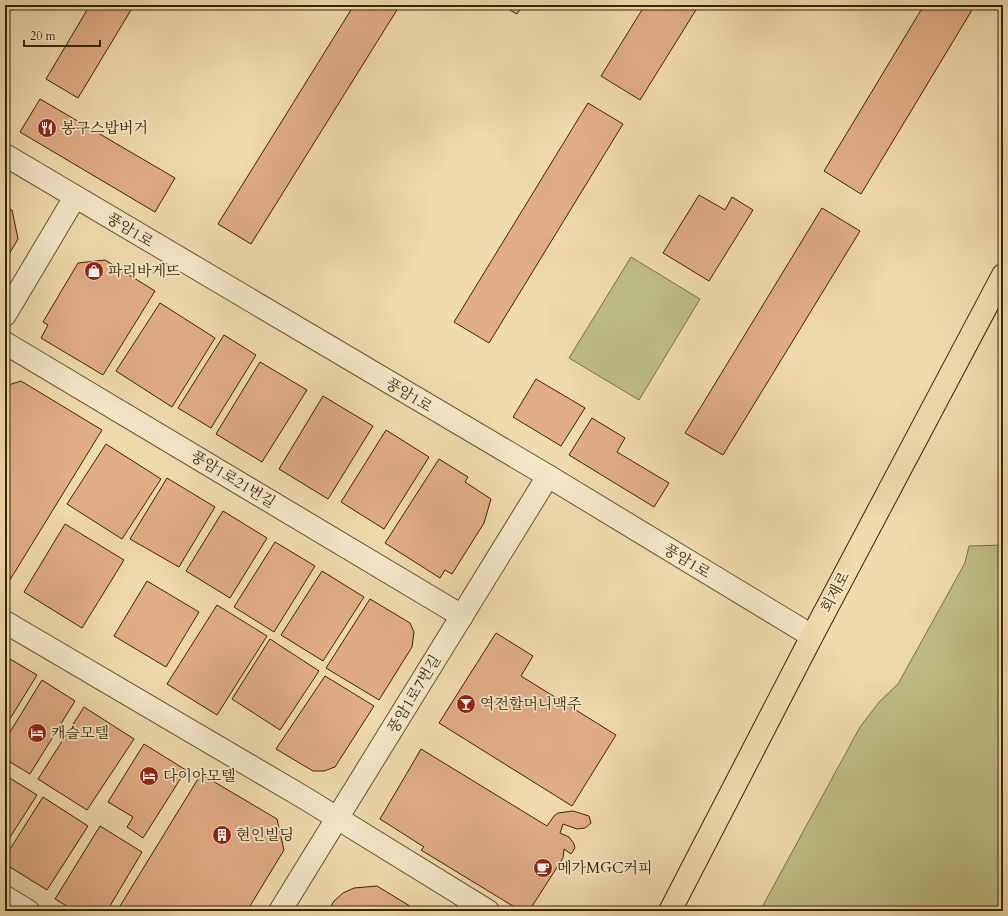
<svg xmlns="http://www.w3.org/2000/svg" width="1008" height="916" viewBox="0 0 1008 916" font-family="Cardo,'Noto Serif KR',serif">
	<rect width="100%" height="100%" fill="#f0dbae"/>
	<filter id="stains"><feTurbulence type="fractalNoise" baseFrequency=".005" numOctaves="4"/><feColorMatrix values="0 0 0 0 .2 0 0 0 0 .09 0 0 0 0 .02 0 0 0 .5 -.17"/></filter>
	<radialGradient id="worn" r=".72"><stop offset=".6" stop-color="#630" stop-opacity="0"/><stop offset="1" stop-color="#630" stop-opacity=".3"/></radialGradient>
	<g fill="#bebe86" stroke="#7c7144">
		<path d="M631,257l69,42 -61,101 -70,-42z"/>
		<path d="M1003,545v366h-243l100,-184 20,-26 18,-17 67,-121 4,-17z"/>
	</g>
	<g fill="#e1ad87" stroke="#392403">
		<path d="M90,5h44l-56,93 -32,-19z"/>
		<path d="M354,5h46l-149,239 -33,-20z"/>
		<path d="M501,5h22l-6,9z"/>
		<path d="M645,5h54l-59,95 -39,-24z"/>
		<path d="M924,5h51l-114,189 -37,-23z"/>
		<path d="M40,99l135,79 -20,34 -135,-80z"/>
		<path d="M588,103l35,21 -134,219 -35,-21z"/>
		<path d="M699,195l26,15 7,-13 21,13 -44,71 -46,-28z"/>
		<path d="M5,207l7,3 6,29 -13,22z"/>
		<path d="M822,208l38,23 -137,224 -38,-22z"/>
		<path d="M105,260l50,31 -52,84 -62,-37 7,-13 -5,-3 35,-59z"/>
		<path d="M160,303l55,35 -43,69 -56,-36z"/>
		<path d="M224,335l32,20 -45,73 -33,-20z"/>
		<path d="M260,362l47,28 -45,72 -46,-28z"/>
		<path d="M536,379l49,29 -24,38 -48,-29z"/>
		<path d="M21,381l81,49 -97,158v-202z"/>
		<path d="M323,396l50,30 -45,73 -49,-30z"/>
		<path d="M592,418l33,20 -8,14 52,31 -15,24 -85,-52z"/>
		<path d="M386,430l43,27 -45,72 -43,-27z"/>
		<path d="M106,444l55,35 -39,60 -55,-35z"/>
		<path d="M439,459l29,18 -3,5 26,17 -7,24 -32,51 -7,-4 -5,8 -55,-35z"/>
		<path d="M167,478l48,29 -36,60 -49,-28z"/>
		<path d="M223,511l44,27 -37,60 -44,-27z"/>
		<path d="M65,524l59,36 -42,68 -58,-36z"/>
		<path d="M275,542l40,24 -41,66 -40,-25z"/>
		<path d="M322,571l42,26 -41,64 -42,-26z"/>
		<path d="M147,581l52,31 -33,55 -52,-31z"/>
		<path d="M370,599l40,24 4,9 -2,15 -33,53 -53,-32z"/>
		<path d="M217,605l50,31 -50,79 -50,-31z"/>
		<path d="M496,633l37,23 -12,20 95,59 -44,71 -133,-83z"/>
		<path d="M270,639l49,32 -39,59 -48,-31z"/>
		<path d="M5,656l32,19 -32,52z"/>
		<path d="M325,676l49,30 -39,61 -11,4h-11l-37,-22z"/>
		<path d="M42,680l33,21 -45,73 -25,-15v-19z"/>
		<path d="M84,707l50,32 -47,71 -49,-31z"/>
		<path d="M144,744l42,26 -43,68 -16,-11 6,-10 -25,-15z"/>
		<path d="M421,749l126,77 7,-10 4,-3 15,-2 16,5 2,7 -6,5 -8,1 -14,-5 -3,9 9,4 5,7 1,4 -4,6 -7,-5 -1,9 -34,53h-8l-100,-61 3,-3 -44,-28z"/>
		<path d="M201,774l76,45 7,31 -37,61h-130z"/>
		<path d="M5,775l32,20 -32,50z"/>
		<path d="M43,797l45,29 -41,64 -42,-26v-7z"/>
		<path d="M100,826l42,26 -35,59h-32l-20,-12z"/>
		<path d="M377,886l41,25h-90l6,-10 9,-8 11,-5z"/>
	</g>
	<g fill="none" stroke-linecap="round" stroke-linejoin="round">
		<g stroke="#67522e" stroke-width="24">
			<g id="minor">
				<path d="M5,155l543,321 264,160"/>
				<path d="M5,315l70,-118"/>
				<path d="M5,343l457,273"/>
				<path d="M5,622l298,175 185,114"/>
				<path d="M5,897l23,14"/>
				<path d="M280,911l268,-435"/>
			</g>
		</g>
		<g stroke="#392403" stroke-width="24">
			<path id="major" d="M670,911l142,-275 191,-361"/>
		</g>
		<use href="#minor" stroke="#f5e8ca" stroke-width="22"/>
		<use href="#major" stroke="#f0dbae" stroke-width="22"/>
	</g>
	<defs>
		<g id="restaurant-disc" transform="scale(1)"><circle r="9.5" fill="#8f2418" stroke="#f5e8ca"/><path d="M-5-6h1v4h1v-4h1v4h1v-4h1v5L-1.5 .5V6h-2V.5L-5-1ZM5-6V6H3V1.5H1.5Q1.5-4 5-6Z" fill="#fff"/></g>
		<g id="shop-disc" transform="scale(1)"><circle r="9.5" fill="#8f2418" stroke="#f5e8ca"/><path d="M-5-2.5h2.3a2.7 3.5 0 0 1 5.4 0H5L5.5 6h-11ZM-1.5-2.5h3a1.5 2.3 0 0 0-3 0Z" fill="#fff"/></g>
		<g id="bar-disc" transform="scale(1)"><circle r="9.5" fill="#8f2418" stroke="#f5e8ca"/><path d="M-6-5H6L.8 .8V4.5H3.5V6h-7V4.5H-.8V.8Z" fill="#fff"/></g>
		<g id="hotel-disc" transform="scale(1)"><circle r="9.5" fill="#8f2418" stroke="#f5e8ca"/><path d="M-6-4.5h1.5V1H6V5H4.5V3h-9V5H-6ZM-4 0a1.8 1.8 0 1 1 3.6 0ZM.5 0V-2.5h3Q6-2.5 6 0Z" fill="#fff"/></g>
		<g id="building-disc" transform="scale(1)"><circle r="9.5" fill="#8f2418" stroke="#f5e8ca"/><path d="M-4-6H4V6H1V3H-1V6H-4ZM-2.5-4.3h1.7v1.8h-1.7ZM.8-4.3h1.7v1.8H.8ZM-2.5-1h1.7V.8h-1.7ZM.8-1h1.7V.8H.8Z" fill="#fff"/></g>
		<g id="cafe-disc" transform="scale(1)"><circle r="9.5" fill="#8f2418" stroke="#f5e8ca"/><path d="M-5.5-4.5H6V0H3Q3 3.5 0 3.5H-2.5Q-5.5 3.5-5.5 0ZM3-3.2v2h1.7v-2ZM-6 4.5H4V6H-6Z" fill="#fff"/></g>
	</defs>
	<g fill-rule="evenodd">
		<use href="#restaurant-disc" x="47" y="128"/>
		<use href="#shop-disc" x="94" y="271"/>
		<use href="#bar-disc" x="466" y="704"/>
		<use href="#hotel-disc" x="37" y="733"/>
		<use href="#hotel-disc" x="149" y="776"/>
		<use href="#building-disc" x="222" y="835"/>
		<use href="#cafe-disc" x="543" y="868"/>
	</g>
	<g text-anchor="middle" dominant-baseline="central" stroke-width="3.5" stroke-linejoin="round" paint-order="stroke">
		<g font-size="15" fill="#392403" stroke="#f5e8ca" text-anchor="start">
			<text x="61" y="128">봉구스밥버거</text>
			<text x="108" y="271">파리바게뜨</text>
			<text x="480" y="704">역전할머니맥주</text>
			<text x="51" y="733">캐슬모텔</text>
			<text x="163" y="776">다이아모텔</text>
			<text x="236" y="835">현인빌딩</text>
			<text x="557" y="868">메가MGC커피</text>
		</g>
		<g font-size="15" fill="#392403" stroke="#f5e8ca">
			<text transform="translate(130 230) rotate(31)">풍암1로</text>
			<text transform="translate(409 395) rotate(31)">풍암1로</text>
			<text transform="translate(233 479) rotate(31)">풍암1로21번길</text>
			<text transform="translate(687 561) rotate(31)">풍암1로</text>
			<text transform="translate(835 592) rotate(-62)">회재로</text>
			<text transform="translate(414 694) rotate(-59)">풍암1로7번길</text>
		</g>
	</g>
	<rect width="1008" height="916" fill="none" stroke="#f0dbae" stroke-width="20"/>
	<rect x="6" y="6" width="996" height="904" fill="none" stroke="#392403" stroke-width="2"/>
	<rect x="10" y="10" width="988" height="896" fill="none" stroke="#392403"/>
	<path d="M24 40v6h76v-6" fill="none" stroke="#392403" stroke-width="2"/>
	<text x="30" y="40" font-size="12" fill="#392403" stroke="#f5e8ca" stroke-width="3" paint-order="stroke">20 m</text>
	<rect width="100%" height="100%" filter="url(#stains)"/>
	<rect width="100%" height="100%" fill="url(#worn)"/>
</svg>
